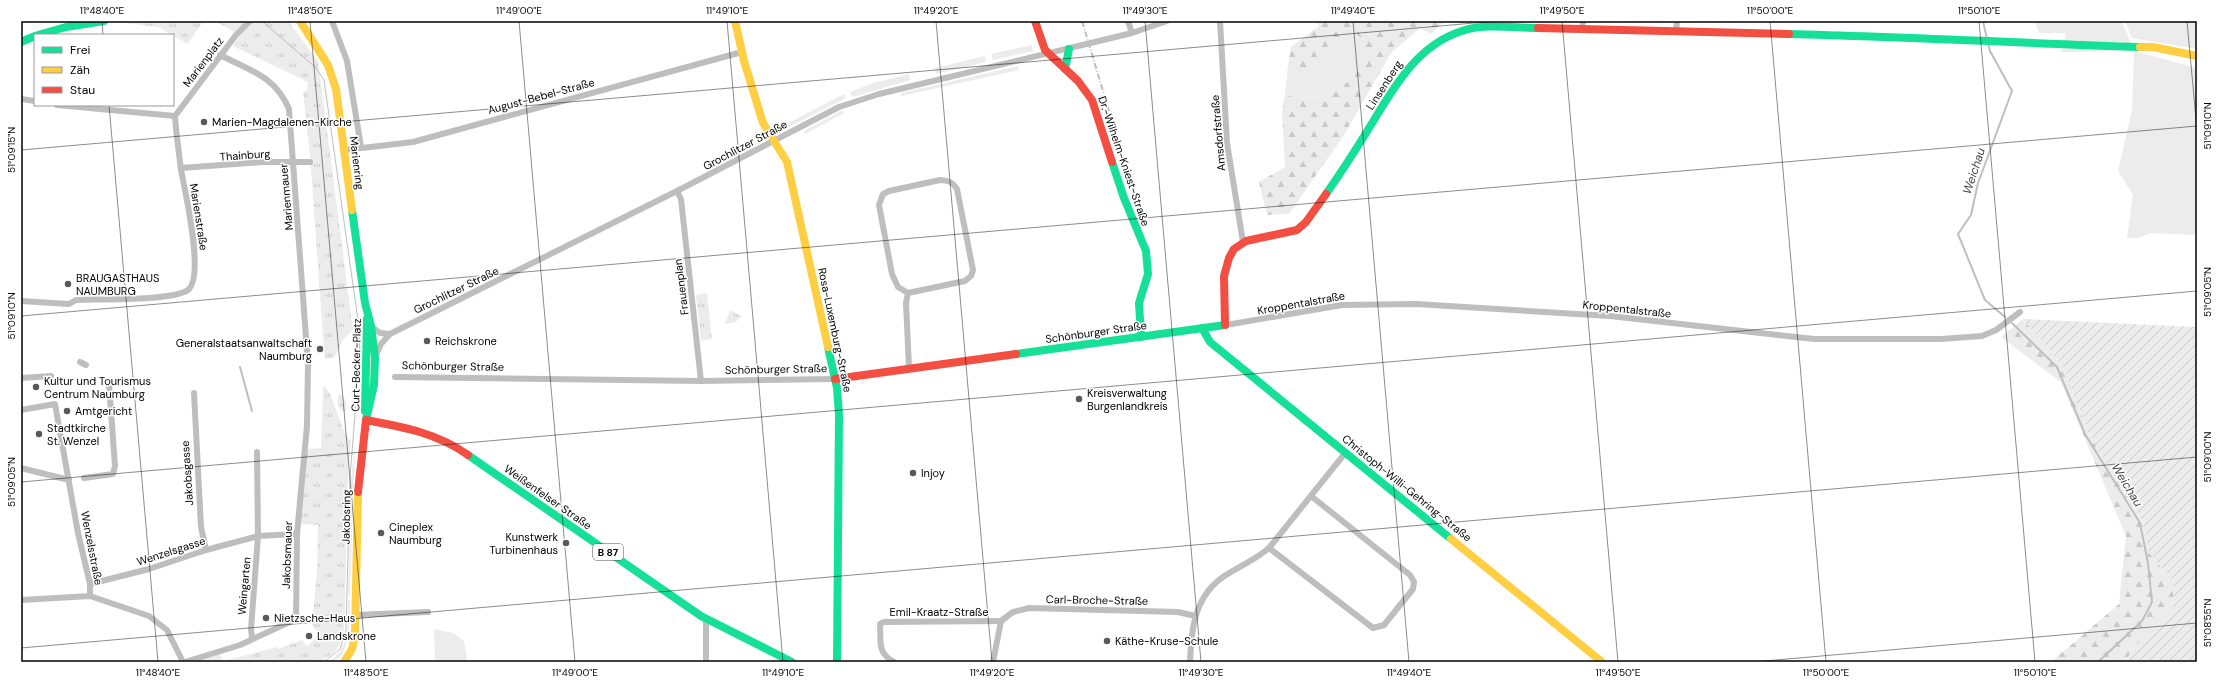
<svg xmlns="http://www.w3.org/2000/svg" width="2218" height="683" viewBox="0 0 2218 683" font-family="'DM Sans',sans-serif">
	<defs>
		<pattern id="forest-firs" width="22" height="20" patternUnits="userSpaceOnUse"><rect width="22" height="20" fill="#ececec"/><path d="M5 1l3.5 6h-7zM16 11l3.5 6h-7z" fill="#c9c9c9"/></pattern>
		<pattern id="park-tufts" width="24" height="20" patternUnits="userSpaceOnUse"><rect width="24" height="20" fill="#ececec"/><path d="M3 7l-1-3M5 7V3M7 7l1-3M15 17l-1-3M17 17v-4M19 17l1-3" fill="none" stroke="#c9c9c9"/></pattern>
		<pattern id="garden-furrows" width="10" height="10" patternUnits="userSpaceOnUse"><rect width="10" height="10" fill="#ececec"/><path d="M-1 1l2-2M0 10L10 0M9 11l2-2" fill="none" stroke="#c9c9c9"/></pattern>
	</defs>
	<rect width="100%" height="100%" fill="#fff"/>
	<g fill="#ececec">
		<path d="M2034,21h88l12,30 63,17v167l-46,-2 -13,5h-11l6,-43 -15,-24 14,-61 2,-59 -73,1 5,-19h-27z"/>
		<path d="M2125,21h72v28l-65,-11z"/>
		<path d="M1355,32l9,8 2,20 -16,20 -25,18 -33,-1 -7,-5 3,-26 14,8z"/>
		<path d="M1032,45l1,6 -40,9 -2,-6z"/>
		<path d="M985,56l1,6 -50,12 -1,-6z"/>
		<path d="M1018,66l1,4 -118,26v-3z"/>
		<path d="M909,74l1,6 -57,17 -3,-5 23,-9z"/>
		<path d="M844,94l2,4 -63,32 -2,-3z"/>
		<path d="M843,110l1,3 -39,21 -1,-3z"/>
		<path d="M355,443l-5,152 -2,1 3,-117z"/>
		<path d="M345,599c-1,28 4,49 -25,63 26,-15 22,-35 22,-61z"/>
		<path d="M348,599l2,1c0,16 2,62 -22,62 23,-13 20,-40 20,-63z"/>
		<path d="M434,629l19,4 11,8 3,21h-32z"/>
	</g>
	<g fill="url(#forest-firs)">
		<path d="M1317,21h128l-14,13 -11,-6 -29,25 -47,82 -55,79 -22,1 -8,-33 26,-15 -3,-54 3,-21 7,5 33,1 25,-18 15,-20 -1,-20 -9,-7 -53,41 -14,-8 3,-19 28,-21z"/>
		<path d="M2023,319l39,46 28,71 52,85 7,32 25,29 -1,26 -40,41 -8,13h-74l68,-58 7,-68 -65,-154 -60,-45z"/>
	</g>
	<g fill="url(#park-tufts)">
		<path d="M108,21h95l-15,23 -30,-17z"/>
		<path d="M215,21h73l30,40 35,269 -11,11 -8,17 -9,1 -2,-23 -13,-181 -7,-63 4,-2 1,-8 -75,-36 7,-11z"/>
		<path d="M707,293l5,46 -11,2 -5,-46z"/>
		<path d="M730,310l11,6 -5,6 -11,2z"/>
		<path d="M323,386c10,3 16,44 28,55l-3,36 -3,122 -3,2c0,27 5,47 -23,61h-126l27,-8 3,7 54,-14 1,2 24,-9 5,6 13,-11 -8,-10 5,-53 1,-47 -18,-1 6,-75 15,-1z"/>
		<path d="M339,394c7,2 9,12 6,18 -7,-2 -9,-12 -6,-18z"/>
	</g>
	<path fill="url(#garden-furrows)" d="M2023,319l174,8v335h-72l8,-13 40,-41 1,-26 -25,-29 -7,-32 -52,-85 -28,-71z"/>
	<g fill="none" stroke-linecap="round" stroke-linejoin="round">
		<g stroke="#bfbfbf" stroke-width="2">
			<path d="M1983,21l4,18"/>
			<path d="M1988,43l2,8 22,40 -34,92 -7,32 -13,19 27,66 20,17"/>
			<path d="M2012,323l45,44 28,67 55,89 8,40 4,39 -10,19 -44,41"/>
			<path d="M240,367l12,44"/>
		</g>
		<g stroke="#bebebe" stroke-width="6">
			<path d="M332,21l15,40 14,86"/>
			<path d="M1128,21l4,12"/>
			<path d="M1220,21l7,122 16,99"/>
			<path d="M1582,30l1,-9"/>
			<path d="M1676,31l1,-10"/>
			<path d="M21,99l14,2"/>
			<path d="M57,105l118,11"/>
			<path d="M175,116l61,-81 14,-14"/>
			<path d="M345,150l68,-8 329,-90"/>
			<path d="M181,168l82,-6h47"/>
			<path d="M940,180c8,0 13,2 17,9l16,81 -2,6 -6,5 -57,12 -10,-6 -6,-13 -13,-69 4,-11 6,-3z"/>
			<path d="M677,191l4,8 20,182"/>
			<path d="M908,293l-2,10 3,65"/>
			<path d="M21,301l48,3 7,-4c22,-1 97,1 112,-10 17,-13 -3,-99 -7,-120 -2,-18 -5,-36 -6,-54"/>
			<path d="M1226,325l116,-20 74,-1 194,12 204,23h127l41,-3 14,-6 24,-18"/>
			<path d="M371,326l9,7 10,1"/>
			<path d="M375,357l6,-13 9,-10 287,-143 162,-84 40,-13 253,-61 35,-12"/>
			<path d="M80,362l6,3"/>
			<path d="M395,377l306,4 134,-2"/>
			<path d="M21,378l30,-2"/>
			<path d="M194,393l7,134 5,23"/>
			<path d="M21,410l34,-6 23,129 12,51v12"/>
			<path d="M21,468l48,12"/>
			<path d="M84,478l29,-4 2,-8 -6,-82"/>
			<path d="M1269,548l104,80 11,-3 29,-36 1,-7 -4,-7 -99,-79"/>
			<path d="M90,584l59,-15 57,-19 52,-14 39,-2"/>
			<path d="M21,600l69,-4 59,20 18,14 16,32"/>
			<path d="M355,615l73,-3"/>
			<path d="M706,619v43"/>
			<path d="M1001,621l12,-9 16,-4 149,4 17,4"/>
			<path d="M252,638l-1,-9 7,-93 -1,-84"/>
			<path d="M185,662l55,-17 56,-26 1,-85 10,-108 1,-62 -19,-255c-14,-33 -38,-38 -69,-54"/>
			<path d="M894,662c-17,-9 -13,-20 -14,-38l4,-2 117,-1"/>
			<path d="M993,662l8,-41"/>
			<path d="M1190,662c1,-31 4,-65 33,-85 15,-10 32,-17 46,-29l77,-96"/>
		</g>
		<g stroke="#16e098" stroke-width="8">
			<path d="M1789,34c117,3 234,9 351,13"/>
			<path d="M38,35l28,-8 38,-6"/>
			<path d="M21,42l14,-6"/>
			<path d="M1065,69l4,-20"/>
			<path d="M1112,162l12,36 22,53 2,23 -9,29 2,34"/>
			<path d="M1326,194c14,-20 27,-40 40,-61 25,-40 48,-87 96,-102 23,-8 51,-3 76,-3"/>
			<path d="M352,210l13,93 6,23 4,32 -1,27 -8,35"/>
			<path d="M1202,328l8,14 241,197"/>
			<path d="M828,347l9,41 2,27 -2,247"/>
			<path d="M1016,354l209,-29"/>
			<path d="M365,411l2,-92"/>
			<path d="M468,455l233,161 91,46"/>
		</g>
		<g stroke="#ffcf43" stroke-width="8">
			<path d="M300,21l28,44 8,24 16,121"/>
			<path d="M735,21l9,40 19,62 24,39 41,185"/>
			<path d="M2140,47h13l44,9"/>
			<path d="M1451,539l151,123"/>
			<path d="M344,662l8,-13 3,-14 3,-143"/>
		</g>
		<g stroke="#f24e42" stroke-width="8">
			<path d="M1035,21l10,29 33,31 14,19 20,62"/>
			<path d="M1538,28l251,6"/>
			<path d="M1225,325l-1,-49 5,-18 5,-9 12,-8 51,-11 9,-8 20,-28"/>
			<path d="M835,379l181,-25"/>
			<path d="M358,492l8,-72c37,7 71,13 102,35"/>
		</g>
		<path stroke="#bebebe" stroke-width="1" d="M262,21l54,47 8,12 34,240 2,32 -10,125 -4,153 -6,19 -16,13"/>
		<path stroke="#bebebe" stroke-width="2" stroke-dasharray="6 2 1 2" stroke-linecap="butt" d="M1082,21l39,130"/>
	</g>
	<path fill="none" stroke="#000" stroke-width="1" stroke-opacity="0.45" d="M102,21l1,14M310,21l56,641M519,21l56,641M727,21l56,641M936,21l56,641M1145,21l56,641M1353,21l56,641M1562,21l56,641M1770,21l56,641M1979,21l56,641M2187,21l10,109M109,105l49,557M21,150l1476,-129M21,316l2176,-190M21,482l2176,-191M21,648l2176,-191M1753,662l444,-39"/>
	<g fill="#595959" stroke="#fff" stroke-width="1.5">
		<circle cx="204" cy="122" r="4"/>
		<circle cx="68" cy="284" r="4"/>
		<circle cx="427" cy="341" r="4"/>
		<circle cx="320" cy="349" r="4"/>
		<circle cx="36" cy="387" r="4"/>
		<circle cx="1079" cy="399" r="4"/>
		<circle cx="67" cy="411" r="4"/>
		<circle cx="39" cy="434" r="4"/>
		<circle cx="913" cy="473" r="4"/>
		<circle cx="381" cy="533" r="4"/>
		<circle cx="566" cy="543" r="4"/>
		<circle cx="266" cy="618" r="4"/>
		<circle cx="309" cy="636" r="4"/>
		<circle cx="1107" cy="641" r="4"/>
	</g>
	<g text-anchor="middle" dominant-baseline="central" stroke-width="3" stroke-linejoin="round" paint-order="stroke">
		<rect fill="#fff" stroke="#4c4c4c" stroke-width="1" x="593" y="544" width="30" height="16" rx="3"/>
		<g font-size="10" font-weight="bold" fill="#000">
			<text x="608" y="552">B 87</text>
		</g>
		<g font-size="11" fill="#000" stroke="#fff">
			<text transform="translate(203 62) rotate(-53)">Marienplatz</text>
			<text transform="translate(1384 85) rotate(-57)">Linsenberg</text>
			<text transform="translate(541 96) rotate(-15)">August-Bebel-Straße</text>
			<text transform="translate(1218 133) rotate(-95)">Amsdorfstraße</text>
			<text transform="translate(745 145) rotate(-28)">Grochlitzer Straße</text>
			<text transform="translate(245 155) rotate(-4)">Thainburg</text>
			<text transform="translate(1124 161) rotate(71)">Dr.-Wilhelm-Kniest-Straße</text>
			<text transform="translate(357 163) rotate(83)">Marienring</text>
			<text transform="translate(286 197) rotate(-95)">Marienmauer</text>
			<text transform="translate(199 217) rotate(81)">Marienstraße</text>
			<text transform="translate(681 287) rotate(-97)">Frauenplan</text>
			<text transform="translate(456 290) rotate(-26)">Grochlitzer Straße</text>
			<text transform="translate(1301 303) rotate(-10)">Kroppentalstraße</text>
			<text transform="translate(1627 309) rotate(6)">Kroppentalstraße</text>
			<text transform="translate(835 330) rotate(78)">Rosa-Luxemburg-Straße</text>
			<text transform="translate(1096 332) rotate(-8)">Schönburger Straße</text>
			<text transform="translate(356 365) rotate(-89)">Curt-Becker-Platz</text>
			<text transform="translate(453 366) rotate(1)">Schönburger Straße</text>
			<text transform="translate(776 369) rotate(-1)">Schönburger Straße</text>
			<text transform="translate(187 473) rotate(-94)">Jakobsgasse</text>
			<text transform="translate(1407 488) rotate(39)">Christoph-Willi-Gehring-Straße</text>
			<text transform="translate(548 497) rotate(35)">Weißenfelser Straße</text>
			<text transform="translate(346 517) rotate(-89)">Jakobsring</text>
			<text transform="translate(92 548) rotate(79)">Wenzelsstraße</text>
			<text transform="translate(171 551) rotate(-18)">Wenzelsgasse</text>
			<text transform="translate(287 555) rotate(-88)">Jakobsmauer</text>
			<text transform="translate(244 586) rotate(-85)">Weingarten</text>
			<text transform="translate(1097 600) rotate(1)">Carl-Broche-Straße</text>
			<text x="939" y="612">Emil-Kraatz-Straße</text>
		</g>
		<g font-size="11" fill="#000" stroke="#fff" text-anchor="start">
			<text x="212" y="122">Marien-Magdalenen-Kirche</text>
			<text x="76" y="278">BRAUGASTHAUS<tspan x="76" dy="13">NAUMBURG</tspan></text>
			<text x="435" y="341">Reichskrone</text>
			<text x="312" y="343" text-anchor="end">Generalstaatsanwaltschaft<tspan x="312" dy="13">Naumburg</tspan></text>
			<text x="44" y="381">Kultur und Tourismus<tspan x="44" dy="13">Centrum Naumburg</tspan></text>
			<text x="1087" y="393">Kreisverwaltung<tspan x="1087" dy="13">Burgenlandkreis</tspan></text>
			<text x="75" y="411">Amtgericht</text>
			<text x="47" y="428">Stadtkirche<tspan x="47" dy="13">St. Wenzel</tspan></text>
			<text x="921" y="473">Injoy</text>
			<text x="389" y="527">Cineplex<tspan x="389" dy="13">Naumburg</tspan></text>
			<text x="558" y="537" text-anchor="end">Kunstwerk<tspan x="558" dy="13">Turbinenhaus</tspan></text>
			<text x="274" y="618">Nietzsche-Haus</text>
			<text x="317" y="636">Landskrone</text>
			<text x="1115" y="641">Käthe-Kruse-Schule</text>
		</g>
		<g font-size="12" font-style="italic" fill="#444" stroke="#fff">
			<text transform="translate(1974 171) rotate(-72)">Weichau</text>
			<text transform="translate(2127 485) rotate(59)">Weichau</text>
		</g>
	</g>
	<rect width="2218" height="683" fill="none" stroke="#ffffff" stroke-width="44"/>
	<rect x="34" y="34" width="140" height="72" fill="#ffffff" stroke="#999999"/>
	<rect x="42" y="47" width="20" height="6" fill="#16e098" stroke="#999999"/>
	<text x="70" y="54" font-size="12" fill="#000000">Frei</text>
	<rect x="42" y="67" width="20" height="6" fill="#ffcf43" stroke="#999999"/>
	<text x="70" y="74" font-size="12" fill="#000000">Zäh</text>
	<rect x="42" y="87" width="20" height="6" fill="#f24e42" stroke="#999999"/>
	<text x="70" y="94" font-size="12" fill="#000000">Stau</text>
	<rect x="22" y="22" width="2174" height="639" fill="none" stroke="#000" stroke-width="1.5"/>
	<g font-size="10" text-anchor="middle" fill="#000">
		<text x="102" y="14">11°48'40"E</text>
		<text x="310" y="14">11°48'50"E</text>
		<text x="519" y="14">11°49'00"E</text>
		<text x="727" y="14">11°49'10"E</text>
		<text x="936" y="14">11°49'20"E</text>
		<text x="1145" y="14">11°49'30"E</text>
		<text x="1353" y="14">11°49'40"E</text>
		<text x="1562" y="14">11°49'50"E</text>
		<text x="1770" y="14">11°50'00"E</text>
		<text x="1979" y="14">11°50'10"E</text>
		<text transform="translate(2207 126) rotate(-90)" y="4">51°09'10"N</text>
		<text transform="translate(11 150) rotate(-90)" y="4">51°09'15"N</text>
		<text transform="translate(2207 292) rotate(-90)" y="4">51°09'05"N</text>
		<text transform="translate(11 316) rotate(-90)" y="4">51°09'10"N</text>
		<text transform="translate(2207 457) rotate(-90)" y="4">51°09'00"N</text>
		<text transform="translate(11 482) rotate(-90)" y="4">51°09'05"N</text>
		<text transform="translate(2207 623) rotate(-90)" y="4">51°08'55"N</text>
		<text x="158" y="676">11°48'40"E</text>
		<text x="366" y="676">11°48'50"E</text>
		<text x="575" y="676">11°49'00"E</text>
		<text x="783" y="676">11°49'10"E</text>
		<text x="992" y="676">11°49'20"E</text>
		<text x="1201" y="676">11°49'30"E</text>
		<text x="1409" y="676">11°49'40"E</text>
		<text x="1618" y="676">11°49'50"E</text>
		<text x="1826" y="676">11°50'00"E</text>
		<text x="2035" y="676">11°50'10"E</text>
	</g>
</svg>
